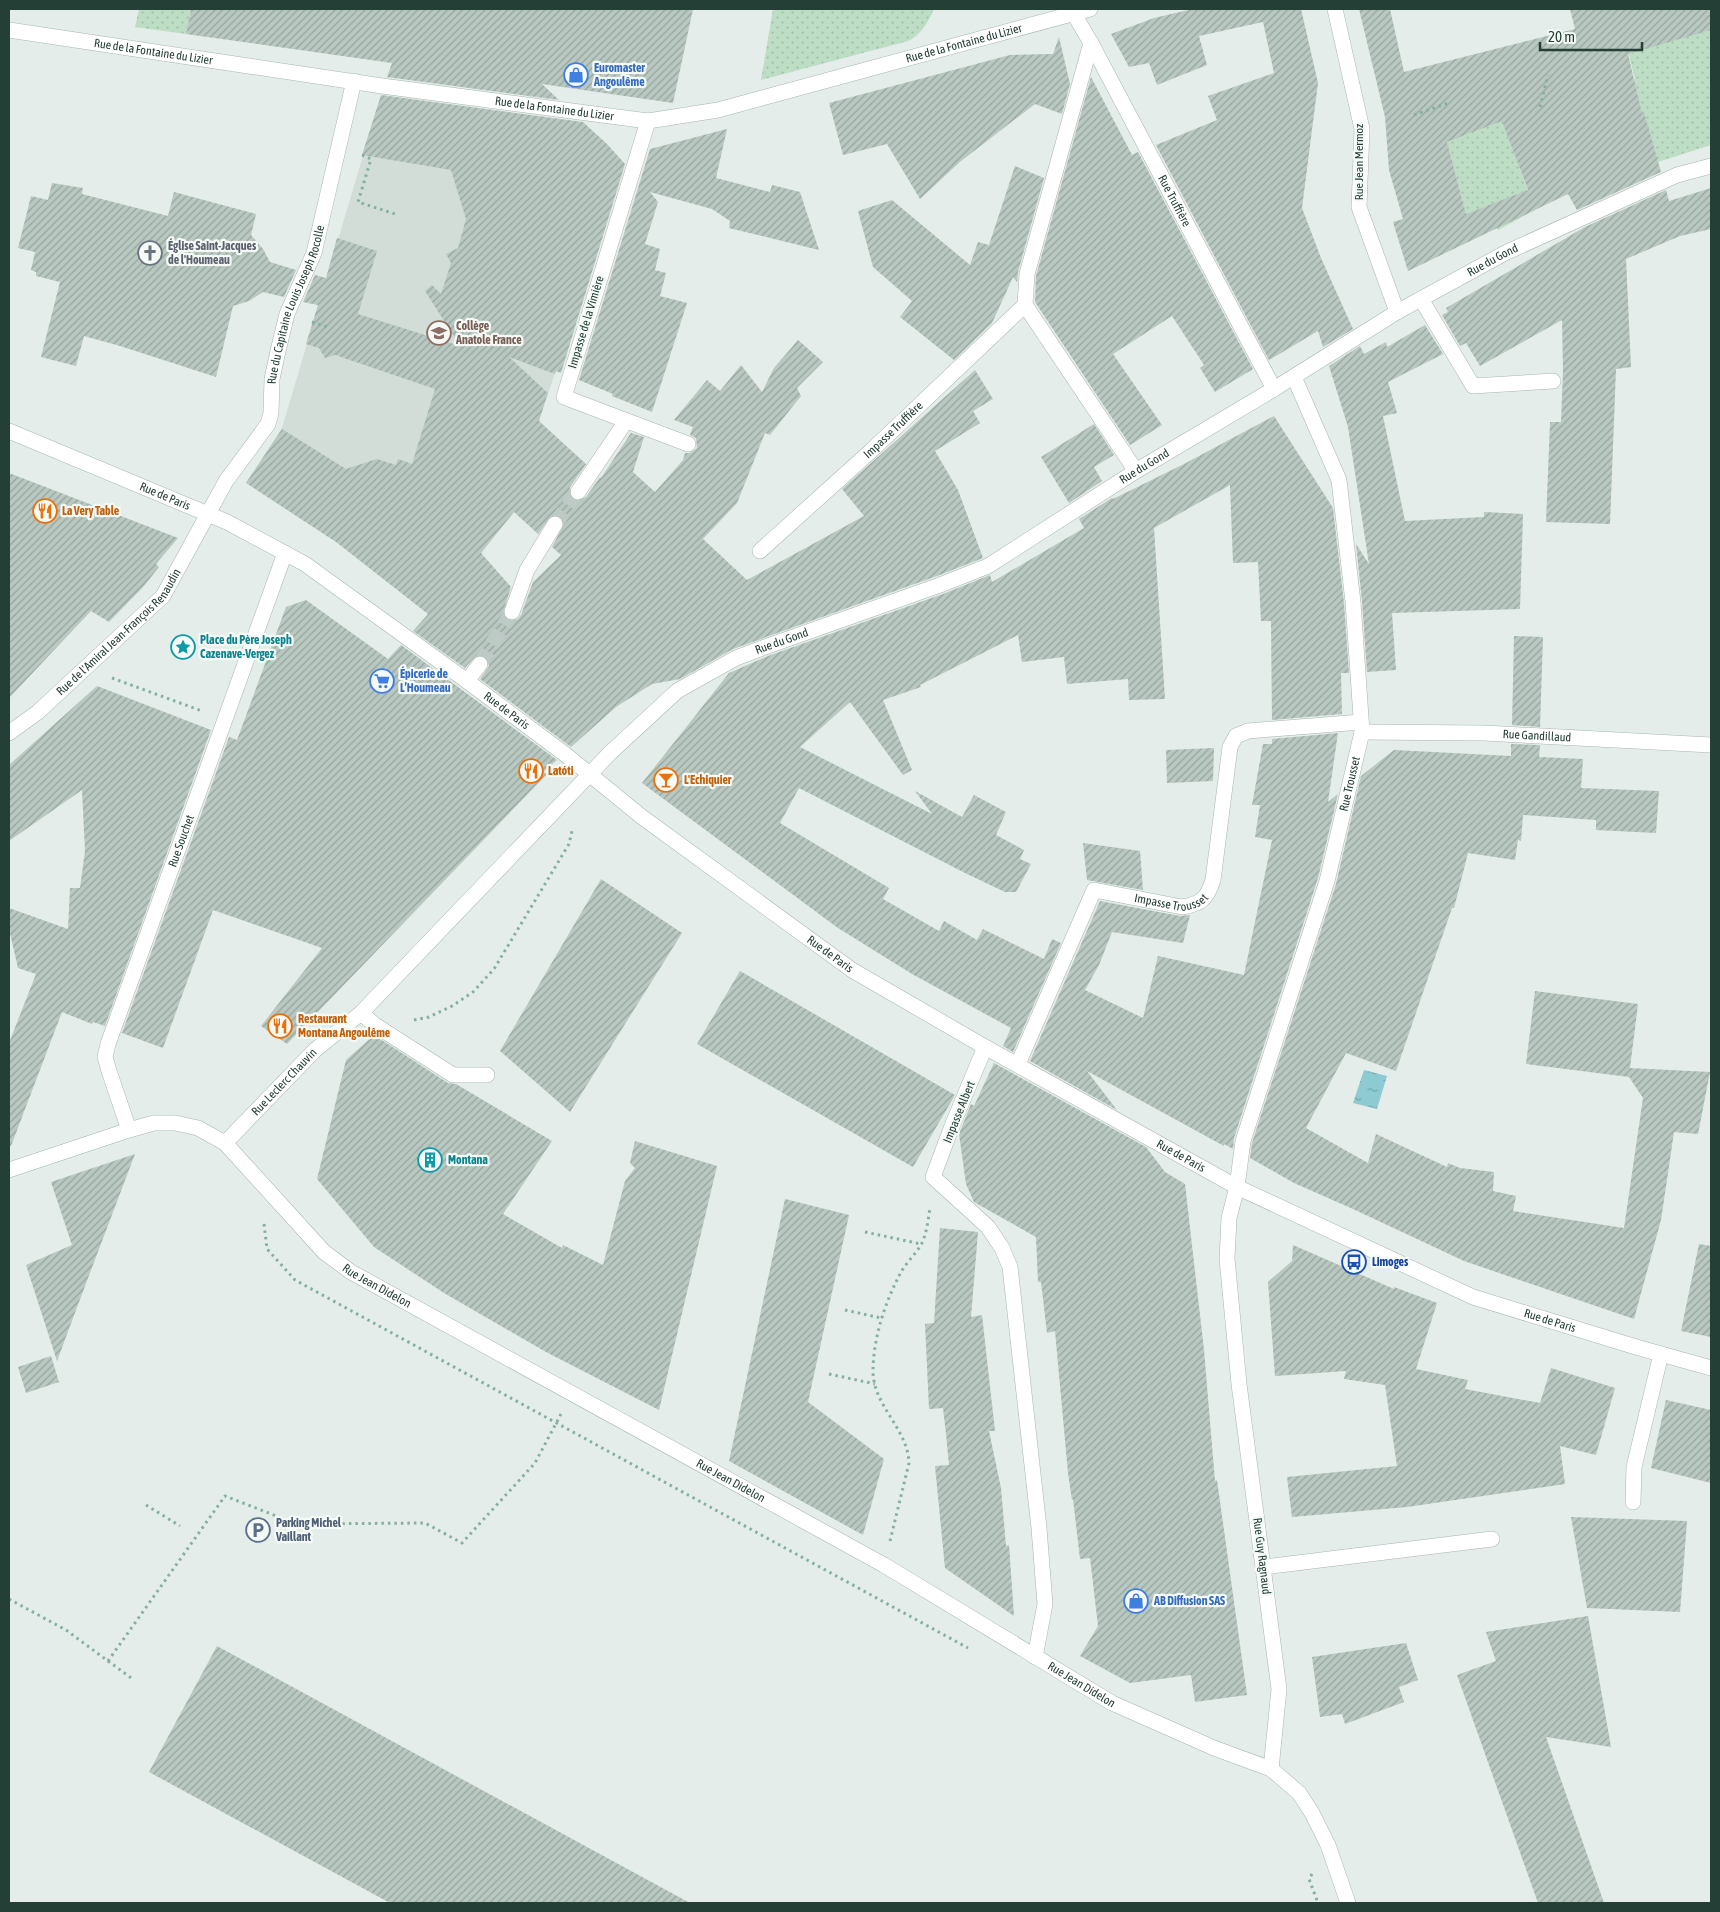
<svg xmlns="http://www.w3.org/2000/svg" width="1720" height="1912" viewBox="0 0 1720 1912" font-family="'Asap Condensed',sans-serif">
	<defs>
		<pattern id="garden-dots" width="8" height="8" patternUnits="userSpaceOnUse" patternTransform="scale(1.25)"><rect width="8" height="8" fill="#bddec4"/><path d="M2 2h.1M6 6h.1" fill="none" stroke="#a2c0a9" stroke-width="1.8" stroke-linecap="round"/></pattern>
		<pattern id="water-ripples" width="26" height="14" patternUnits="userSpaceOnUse" patternTransform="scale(1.25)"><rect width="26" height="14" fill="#8dcad1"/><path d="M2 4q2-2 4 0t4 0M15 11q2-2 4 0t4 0" fill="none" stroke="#73a5aa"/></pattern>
		<pattern id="building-hatch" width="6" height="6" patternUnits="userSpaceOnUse" patternTransform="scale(1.25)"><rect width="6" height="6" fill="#b9c8c1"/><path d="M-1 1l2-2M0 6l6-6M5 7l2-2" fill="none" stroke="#96a49e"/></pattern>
	</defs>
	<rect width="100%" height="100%" fill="#e4ede9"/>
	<path fill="#d2ddd7" d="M379,102l213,159 -45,136 -23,-8 -51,73 -227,21 36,-55z"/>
	<g fill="url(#garden-dots)">
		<path d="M139,9h52l-5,25 -51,-7z"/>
		<path d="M773,9h161c-6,13 -12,25 -26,32l-147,39z"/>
		<path d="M1711,30v115l-53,17 -14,-49 -22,11 -103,43 16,43 -37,20 -11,-24 -21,8 -19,-72 109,-42 79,-21 -7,-27z"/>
	</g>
	<path fill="url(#water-ripples)" d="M1364,1070l23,6 -10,33 -24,-6z"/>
	<g fill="url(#building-hatch)" fill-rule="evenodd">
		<path d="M191,9h502l-20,94 -131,-19 17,16 -172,-23 5,-14 -206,-29z"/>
		<path d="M1193,9h108l17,74 -16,125 19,50 32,71 -30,18 -5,-16 -49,29 -113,-215 61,-25 -9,-24 66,-23 -11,-51 -64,14 8,29 -50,20 -8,-22 -20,4 -18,-33 43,-16z"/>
		<path d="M1359,9h31l14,63 171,-43 -5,-20h141v21l-83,24 14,60 2,-2 17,60 -84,38 -9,-16 -160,77 -15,-49 10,-3 -14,-49 -4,-53zM1502,121l26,69 -62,24 -19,-72z"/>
		<path d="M1059,37l11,47 -8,30 -27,-10 -74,57 -41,38 -33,-55 -44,11 -14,-52 181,-48 43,-1z"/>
		<path d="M1091,77l41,78 6,-3 115,217 -38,23 -15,-24 4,-3 -32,-49 -59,38 49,71 -32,20 -95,-143 1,-26z"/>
		<path d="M381,95l202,27 24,22 18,20 -64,209 -5,-2 -1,3 -46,-17 39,36 -9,28 47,43 -16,23 -1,9 3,3 6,2 8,-4 14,-20 1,1 30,-45 13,4 -11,35 22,20 28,-32 2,-7h5l7,-5 -1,-10 -6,-3 3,-8 -19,-7 33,-40 13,11 21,-26 21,27 12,-24 24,-28 25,22 -26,26 4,8 -31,39 -5,-2 -28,70 -34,36 44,41 117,-64 -22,-27 133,-119 18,29 -20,12 7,12 -45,28 23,39 25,68 -46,18 -204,73 -53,30 -28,5 -36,23 -45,40 -91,-68 9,-13v-5l-4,-5h-9l-11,12 -52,-37 15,-17 -92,-72 -90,-59 36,-54 64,40 31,-10 19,6 2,-6 14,5 23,-75 -100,-34 -10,3 -6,-10 -13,-4 12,-39 -15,-3 12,-27 11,3 11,-40 40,13 -19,63 102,32 -35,-55 7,-6 9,9 10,-31 -5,-9 12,-6 8,-29 -15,-49 -89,-15zM514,512l24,22 13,-18h9l4,8 -12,23 9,8 -28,27 -12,33 -3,4 -5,2 -8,-3 -2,-5 8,-26 -30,-34z"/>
		<path d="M727,129l-11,49 54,14 2,-7 28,7 19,58 -90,-22 1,-7 -18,-12 -62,-17 8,10 -13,42 15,5 -5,21 11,3 -6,23 27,7 -35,109 -40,-16 1,-2 -34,-14 71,-231z"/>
		<path d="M1015,166l29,12 -26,94 -1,10 -4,-5 -21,46 -38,37 -54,-43 12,-16 -39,-34 -15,-56 34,-11 78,65 8,-23 11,3z"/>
		<path d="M52,183l31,5 -1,6 86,22 6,-24 82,22 -5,21 12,14 7,13 26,8 -12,27 -21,-5 -14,9 -16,5 -17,71 -96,-31 -36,-10 -8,30 -35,-9 19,-75 -24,-6v-4l-5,-2 4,-18 -17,-4 13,-52 17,4z"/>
		<path d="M1711,188v41l-31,7 -54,23 5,108 -15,2 -6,155 -64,-2 4,-100h11l2,-51 -1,-51 -82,46 -14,-23 -6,3 -18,-31 6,-3 -2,-4 139,-81 81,-37 3,11z"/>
		<path d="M1425,325l18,29 -55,28 9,31 -14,3 22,105 79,-4v-5l39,2 -3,95 -128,4 4,57 -29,2 -5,-71 -6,-57 13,20 -21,-137 -19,-61 31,-20 4,8 22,-12 1,5z"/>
		<path d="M1274,416l59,92 11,95 5,70h-8l1,41 -70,6 -1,-99h-10l-3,-59 -25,1 -3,-78 -76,43 11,171 -36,1 -1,-21 -61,5 -3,-27 -42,5 -4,-27 -98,50 1,2 -38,13 29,70 -9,5 -53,-73 -50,45 132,67 -17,-23 47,26 12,-22 32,17 -10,23 28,15 -4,9 11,5 -15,28h-11l-38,-18 -168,-86 -19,35 109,65 -6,11 56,32 5,-10 33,19 6,-11 61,30 8,-20 9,4 -48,109 -10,-6 8,-18 -99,-54 -74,-46 -196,-145 87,-110 39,-17 175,-62 47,-19 2,7 92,-54 -5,-9 33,-21 1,1 71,-35z"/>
		<path d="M1094,424l20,31 -20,12 8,14 -33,22 -28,-46z"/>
		<path d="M9,473l169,65 -22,26 3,3 -15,19 -35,36 -18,-11 -82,87z"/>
		<path d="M306,600l82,59 13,-14 156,115 -14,12 4,2 -260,270 -26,-18 61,-78 -109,-38 -50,138 -41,-15 107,-296 8,3 49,-133z"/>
		<path d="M1514,636l29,1 -3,90 -28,-2z"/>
		<path d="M97,686l114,44 -106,296 -12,-4 -1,2 -30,-12 -51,134h-2v-103l27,-69 -18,-6 -9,-39v-21l59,21 2,-41h10l5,-37 -3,-61 -73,51v-76z"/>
		<path d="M1338,733l-10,69 10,-8 -20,84 -84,260 -1,11 -9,-5v2l-137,-75 30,39 -87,-49 70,-160 80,15 10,-1 -7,28 -71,-11 -13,33 -14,25 58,28 15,-62 86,19 28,-135 -17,-3 5,-32h-8l11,-61h9v-5z"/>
		<path d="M1511,744l29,1 -1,12 44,2 -2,29 78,3 -3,42 -60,-3v-10l-73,-5 -2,26 -3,-1 -3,20 -47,-7 -14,55h-2l-56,163 -50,-18 -40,75 62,35 8,-29 71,33 1,-4 12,5 34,4 -1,19 23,5 -3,15 111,17 19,-130 -14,-21 -103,-13 9,-73 103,13 -8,64 80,4 -12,62 -24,-2 -13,88 -27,99 -170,-58 -111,-52 -59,-26 -44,-25 2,-15 84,-259 25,-108 33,-26 117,6z"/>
		<path d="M1214,748l-1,33 -46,2 -1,-33z"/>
		<path d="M1083,843l57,8 3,39 -56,-10z"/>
		<path d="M601,879l81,54 -112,179 -70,-61z"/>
		<path d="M740,971l215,124 -42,72 -216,-123z"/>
		<path d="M374,1035l74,48 8,1 96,57 -49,73 59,34 1,-3 40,20 22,-84 10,-13 -5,-5 5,-22 82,25 -58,244 -113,-58 -102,-59 -70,-46 -57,-68 29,-119z"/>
		<path d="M994,1063l152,84 19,25 20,12 19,166 11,131 2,-1 30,215 -52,7 -4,-27 -61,8 -50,-27 18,-30 -8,-68 -10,1 -7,-60 -1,1 -4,-27 -13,-142 -8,2 -6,-51h-3l-2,-45 -62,-35 -8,-18 -7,-50 12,-30 3,2z"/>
		<path d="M135,1154l-50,132 -28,75 -31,-96 46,-20 -21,-63z"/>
		<path d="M785,1199l64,16 -41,187 76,57 -21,76 -134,-74z"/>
		<path d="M940,1228l38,4 -7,85 11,-2 13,116h-6l12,57 5,58 3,-1 5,71 -69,-48 -10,-102 14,-1 -3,-31 -3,-26 -14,1 -4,-85 9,-1z"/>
		<path d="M1699,1244l12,2v91l-30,-6z"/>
		<path d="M1293,1245l101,44v-2l43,16 -21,66 52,11 -3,9 75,14 11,-35 64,20 -19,67 -36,-9 5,38 -158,23 -115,10 -5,-40 110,-11 -12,-81 -41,-6 2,-8 -71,5 -7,-94 24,-21z"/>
		<path d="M51,1356l8,26 -33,11 -8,-26z"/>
		<path d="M1666,1400l45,10v73l-60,-15z"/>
		<path d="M1571,1517l116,4 -7,91 -93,-4z"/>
		<path d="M1588,1616l23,131 -65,-10 58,166h-66l-81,-228 39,-14 -10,-29z"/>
		<path d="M1406,1643l12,37 -19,7 5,15 -59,22 -3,-10 -22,3 -8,-60z"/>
		<path d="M217,1646l473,257h-300l-241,-131z"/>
	</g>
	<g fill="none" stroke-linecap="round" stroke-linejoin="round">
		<g stroke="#becac5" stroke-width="15" stroke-dasharray="15 8" stroke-linecap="butt">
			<path d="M555,524l23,-32"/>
			<path d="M480,664l32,-52"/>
		</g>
		<g stroke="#a7b5b0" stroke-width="16">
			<g id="minor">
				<path id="s1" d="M1071,9l20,34 183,346"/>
				<path d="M1335,9l27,120 -3,78 38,105"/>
				<path id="s2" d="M9,30l373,56 266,35 70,-11 372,-101"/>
				<path d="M1091,43l-64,231 -2,31 111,166"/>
				<path d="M648,121l-84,276 124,47"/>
				<path d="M1421,299l52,87 80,-5"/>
				<path id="s3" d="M9,431l218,91 78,42 162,117 99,74 76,62 210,153 133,77 252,140 236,110 163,50 75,21"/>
				<path d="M578,492l48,-71"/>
				<path id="s4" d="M760,551l112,-101 153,-145"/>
				<path d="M512,612l15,-42 28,-46"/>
				<path d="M467,681l13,-17"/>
				<path id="s5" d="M1362,732l122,1 227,12"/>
				<path id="s6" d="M9,733l29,-21 125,-116 63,-115 42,-57 3,-11 1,-34 6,-28 9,-37 27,-61 40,-172"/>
				<path d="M361,1013l14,12 78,50h34"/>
				<path d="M985,1047l-33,79 -19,51 55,50 14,21 8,19 29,261 6,76 -10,53"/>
				<path id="s7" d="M1018,1064l76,-174 88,17c19,-3 25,-8 31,-27l17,-133 6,-11 12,-5 113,-9"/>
				<path id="s8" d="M129,1130l-20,-59 -4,-14 3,-13 177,-491"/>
				<path id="s9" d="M225,1143l90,-93 46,-37 250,-261 66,-61 59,-33 29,-11 175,-62 48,-19 148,-95 138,-82 123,-77 108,-59 172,-78 34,-9"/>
				<path id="s10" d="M9,1170l120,-40 25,-7h21l23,5 27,15 99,109 27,20 533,293 228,138 102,45 57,21 28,24 13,20 16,32 20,58"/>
				<path d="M1633,1502l1,-35 27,-113"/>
				<path d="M1264,1567l228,-28"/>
				<path id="s11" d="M1271,1769l8,-80 -40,-305 -12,-125 2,-41 8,-31 6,-46 84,-260 35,-149 -9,-130 -14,-122 -45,-103"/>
			</g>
		</g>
		<g stroke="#85b0a0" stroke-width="3" stroke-dasharray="2.5 4" stroke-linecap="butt">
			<path d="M1540,107l8,-32"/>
			<path d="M1414,115l34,-12"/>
			<path d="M362,155l9,4 -13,43 37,12"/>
			<path d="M312,322l18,6"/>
			<path d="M112,678l90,33"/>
			<path d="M414,1020l15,-3 23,-11 21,-14 21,-23 75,-125 3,-13"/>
			<path d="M264,1224l3,25 28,31 673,368"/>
			<path d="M865,1232l56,12"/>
			<path d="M845,1310l36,8"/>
			<path d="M829,1374l46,10"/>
			<path d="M146,1505l34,21"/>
			<path d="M890,1541l19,-78c-1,-34 -35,-56 -36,-91 0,-32 11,-67 26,-96 5,-11 15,-20 22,-31 6,-12 7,-25 9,-37"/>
			<path d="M9,1599l57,31 42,31 117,-165 72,28 128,-1 37,20 73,-80 26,-49"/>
			<path d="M108,1661l26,19"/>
			<path d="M1312,1874l-3,5 9,24"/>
		</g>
		<use href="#minor" stroke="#fff" stroke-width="15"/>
	</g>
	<defs>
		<g id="shop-ring" transform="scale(1.25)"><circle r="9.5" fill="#f5faf7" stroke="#3f7fe0" stroke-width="1.5"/><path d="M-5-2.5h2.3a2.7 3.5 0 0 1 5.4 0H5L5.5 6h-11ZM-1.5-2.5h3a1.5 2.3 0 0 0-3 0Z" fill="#3f7fe0"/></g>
		<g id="church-ring" transform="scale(1.25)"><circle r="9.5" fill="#f5faf7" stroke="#6b7280" stroke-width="1.5"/><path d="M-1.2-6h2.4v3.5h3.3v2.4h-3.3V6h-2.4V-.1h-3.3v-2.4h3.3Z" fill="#6b7280"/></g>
		<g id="school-ring" transform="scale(1.25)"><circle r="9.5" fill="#f5faf7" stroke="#8d6e63" stroke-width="1.5"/><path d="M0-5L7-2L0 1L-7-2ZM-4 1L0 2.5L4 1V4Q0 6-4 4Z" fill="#8d6e63"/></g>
		<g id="restaurant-ring" transform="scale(1.25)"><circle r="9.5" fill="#f5faf7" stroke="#e8710a" stroke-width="1.5"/><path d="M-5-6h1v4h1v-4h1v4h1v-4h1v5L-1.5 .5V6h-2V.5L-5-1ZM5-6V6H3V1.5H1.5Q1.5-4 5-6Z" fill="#e8710a"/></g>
		<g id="sight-ring" transform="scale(1.25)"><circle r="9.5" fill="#f5faf7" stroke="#0f9aa8" stroke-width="1.5"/><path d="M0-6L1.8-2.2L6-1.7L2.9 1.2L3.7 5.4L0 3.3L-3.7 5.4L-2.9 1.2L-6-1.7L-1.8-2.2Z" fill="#0f9aa8"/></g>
		<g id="supermarket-ring" transform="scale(1.25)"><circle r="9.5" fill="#f5faf7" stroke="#3f7fe0" stroke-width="1.5"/><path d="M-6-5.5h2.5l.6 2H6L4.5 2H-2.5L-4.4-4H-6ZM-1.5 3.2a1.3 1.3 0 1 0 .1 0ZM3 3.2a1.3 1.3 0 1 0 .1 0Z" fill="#3f7fe0"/></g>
		<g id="bar-ring" transform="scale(1.25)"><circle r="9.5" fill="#f5faf7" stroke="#e8710a" stroke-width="1.5"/><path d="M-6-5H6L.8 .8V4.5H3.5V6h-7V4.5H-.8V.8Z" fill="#e8710a"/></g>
		<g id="building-ring" transform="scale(1.25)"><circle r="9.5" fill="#f5faf7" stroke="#0f9aa8" stroke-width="1.5"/><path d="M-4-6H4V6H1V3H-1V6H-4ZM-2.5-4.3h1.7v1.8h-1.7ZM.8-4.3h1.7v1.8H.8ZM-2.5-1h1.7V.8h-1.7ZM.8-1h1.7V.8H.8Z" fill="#0f9aa8"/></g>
		<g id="bus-ring" transform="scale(1.25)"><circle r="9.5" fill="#f5faf7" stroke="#1a4fb4" stroke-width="1.5"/><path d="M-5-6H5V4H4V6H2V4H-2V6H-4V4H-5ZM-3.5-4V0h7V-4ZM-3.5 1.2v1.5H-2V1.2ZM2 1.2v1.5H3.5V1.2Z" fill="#1a4fb4"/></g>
		<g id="parking-ring" transform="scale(1.25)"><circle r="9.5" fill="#f5faf7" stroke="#5c6f8a" stroke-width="1.5"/><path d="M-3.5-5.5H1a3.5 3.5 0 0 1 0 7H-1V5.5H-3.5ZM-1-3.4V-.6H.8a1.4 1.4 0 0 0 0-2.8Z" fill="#5c6f8a"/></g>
	</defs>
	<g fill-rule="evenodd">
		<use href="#shop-ring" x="576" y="75"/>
		<use href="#church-ring" x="150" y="253"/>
		<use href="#school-ring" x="439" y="333"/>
		<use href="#restaurant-ring" x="45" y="511"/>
		<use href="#sight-ring" x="183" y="647"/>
		<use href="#supermarket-ring" x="382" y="681"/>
		<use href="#restaurant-ring" x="531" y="771"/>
		<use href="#bar-ring" x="666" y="780"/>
		<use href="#restaurant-ring" x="280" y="1026"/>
		<use href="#building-ring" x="430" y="1160"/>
		<use href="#bus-ring" x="1354" y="1262"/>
		<use href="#parking-ring" x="258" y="1530"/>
		<use href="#shop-ring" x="1136" y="1601"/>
	</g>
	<g text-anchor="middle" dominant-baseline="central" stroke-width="4.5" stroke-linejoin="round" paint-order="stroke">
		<g font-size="12" fill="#243f36" stroke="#f5faf7">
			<text stroke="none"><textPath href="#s2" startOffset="971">Rue de la Fontaine du Lizier</textPath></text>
			<text stroke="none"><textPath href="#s2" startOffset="146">Rue de la Fontaine du Lizier</textPath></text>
			<text stroke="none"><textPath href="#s2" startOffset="551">Rue de la Fontaine du Lizier</textPath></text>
			<text transform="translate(1359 162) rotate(-90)">Rue Jean Mermoz</text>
			<text stroke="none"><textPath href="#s1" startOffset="218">Rue Truffière</textPath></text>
			<text stroke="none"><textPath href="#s9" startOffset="1566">Rue du Gond</textPath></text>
			<text stroke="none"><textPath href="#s6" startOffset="532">Rue du Capitaine Louis Joseph Rocolle</textPath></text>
			<text transform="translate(586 322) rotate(-73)">Impasse de la Vimière</text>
			<text stroke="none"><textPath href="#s4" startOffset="180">Impasse Truffière</textPath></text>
			<text stroke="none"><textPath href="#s9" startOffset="1161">Rue du Gond</textPath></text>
			<text stroke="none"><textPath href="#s3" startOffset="169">Rue de Paris</textPath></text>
			<text stroke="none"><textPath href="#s6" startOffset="150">Rue de l'Amiral Jean-François Renaudin</textPath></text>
			<text stroke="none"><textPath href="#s9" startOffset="756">Rue du Gond</textPath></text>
			<text stroke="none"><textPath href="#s3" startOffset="574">Rue de Paris</textPath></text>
			<text stroke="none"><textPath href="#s5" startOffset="175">Rue Gandillaud</textPath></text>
			<text stroke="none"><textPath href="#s11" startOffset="1006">Rue Trousset</textPath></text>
			<text stroke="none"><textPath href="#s8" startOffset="306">Rue Souchet</textPath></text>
			<text stroke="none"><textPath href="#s7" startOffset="269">Impasse Trousset</textPath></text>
			<text stroke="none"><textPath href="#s3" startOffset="979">Rue de Paris</textPath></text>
			<text stroke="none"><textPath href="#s9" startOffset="85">Rue Leclerc Chauvin</textPath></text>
			<text transform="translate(959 1112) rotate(-68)">Impasse Albert</text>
			<text stroke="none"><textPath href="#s3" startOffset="1384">Rue de Paris</textPath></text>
			<text stroke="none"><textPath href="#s10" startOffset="438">Rue Jean Didelon</textPath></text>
			<text stroke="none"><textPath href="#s3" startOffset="1789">Rue de Paris</textPath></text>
			<text stroke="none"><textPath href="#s10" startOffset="842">Rue Jean Didelon</textPath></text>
			<text transform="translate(1262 1556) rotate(83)">Rue Guy Ragnaud</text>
			<text stroke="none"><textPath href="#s10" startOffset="1248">Rue Jean Didelon</textPath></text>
		</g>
		<g font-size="12" font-weight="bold" fill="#366cbe" stroke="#f5faf7" text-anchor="start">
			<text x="594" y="68">Euromaster<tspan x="594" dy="14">Angoulême</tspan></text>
			<text x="400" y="674">Épicerie de<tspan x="400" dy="14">L’Houmeau</tspan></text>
			<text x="1154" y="1601">AB Diffusion SAS</text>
		</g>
		<g font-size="12" font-weight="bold" fill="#5b616d" stroke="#f5faf7" text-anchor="start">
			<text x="168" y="246">Église Saint-Jacques<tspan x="168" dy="14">de l'Houmeau</tspan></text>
		</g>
		<g font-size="12" font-weight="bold" fill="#785e54" stroke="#f5faf7" text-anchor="start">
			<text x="456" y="326">Collège<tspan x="456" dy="14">Anatole France</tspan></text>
		</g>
		<g font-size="12" font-weight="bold" fill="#c56008" stroke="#f5faf7" text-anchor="start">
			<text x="62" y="511">La Very Table</text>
			<text x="548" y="771">Latóti</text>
			<text x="684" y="780">L'Echiquier</text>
			<text x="298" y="1019">Restaurant<tspan x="298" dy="14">Montana Angoulême</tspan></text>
		</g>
		<g font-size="12" font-weight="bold" fill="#0d838f" stroke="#f5faf7" text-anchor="start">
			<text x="200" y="640">Place du Père Joseph<tspan x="200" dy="14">Cazenave-Vergez</tspan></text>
			<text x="448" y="1160">Montana</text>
		</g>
		<g font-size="12" font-weight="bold" fill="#164399" stroke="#f5faf7" text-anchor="start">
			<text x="1372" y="1262">Limoges</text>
		</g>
		<g font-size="12" font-weight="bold" fill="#4e5e75" stroke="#f5faf7" text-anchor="start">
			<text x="276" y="1523">Parking Michel<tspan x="276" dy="14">Vaillant</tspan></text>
		</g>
	</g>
	<rect width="1720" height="1912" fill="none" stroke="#243f36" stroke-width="20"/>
	<path d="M1540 42v8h102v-8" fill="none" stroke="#243f36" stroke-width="2.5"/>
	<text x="1548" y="42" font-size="15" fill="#243f36" stroke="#f5faf7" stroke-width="4" paint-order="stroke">20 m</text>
</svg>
